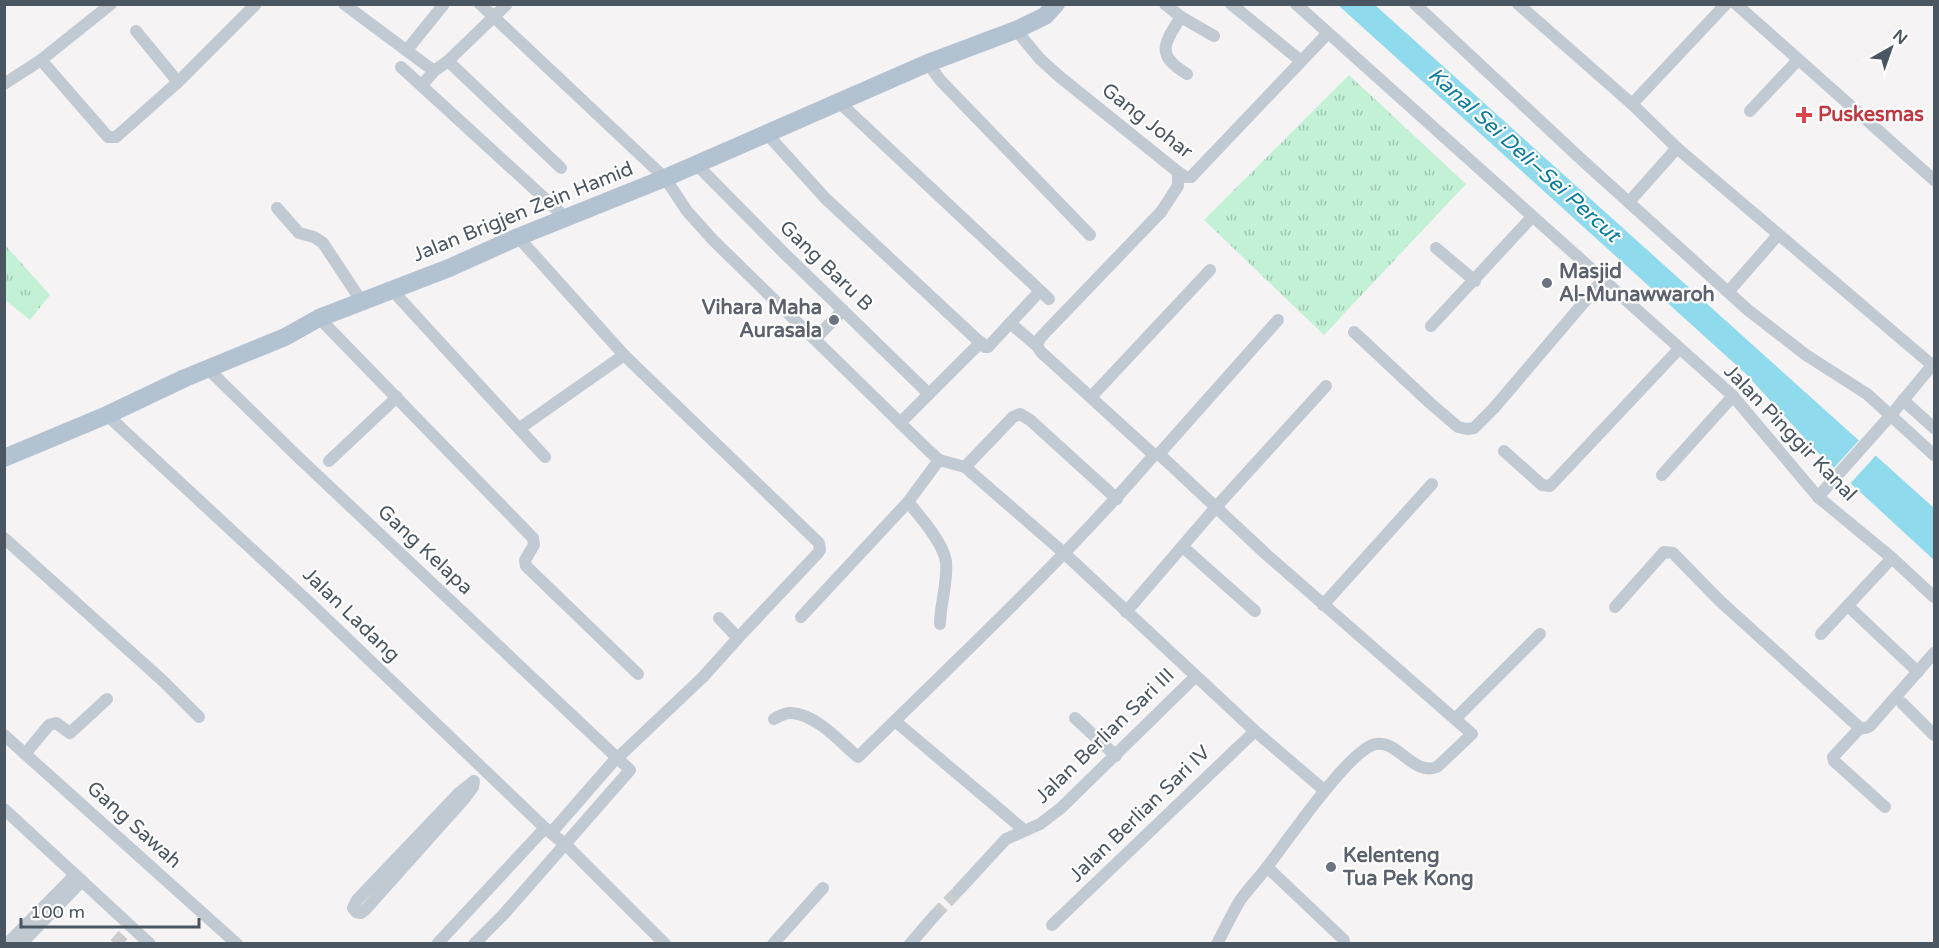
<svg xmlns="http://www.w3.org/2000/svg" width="1939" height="948" viewBox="0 0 1939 948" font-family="'Varela Round',sans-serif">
	<defs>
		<pattern id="grass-tufts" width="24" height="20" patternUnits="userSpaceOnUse" patternTransform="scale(1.5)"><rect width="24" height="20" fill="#c3f1d5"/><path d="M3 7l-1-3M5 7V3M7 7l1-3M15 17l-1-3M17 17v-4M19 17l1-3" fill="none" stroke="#a0c6b0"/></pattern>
	</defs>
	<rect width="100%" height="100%" fill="#f5f3f3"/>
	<g fill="url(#grass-tufts)">
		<path d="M1349,75l117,109 -142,151 -120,-115z"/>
		<path d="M5,245l45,50 -20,25 -25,-20z"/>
	</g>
	<path fill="#90daee" d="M1338,5h37l559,503v52l-112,-103 -77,-84z"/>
	<path fill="#f5f3f3" d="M1861,438l17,15 -29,32 -17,-15z"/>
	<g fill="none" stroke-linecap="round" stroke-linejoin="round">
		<g stroke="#caccce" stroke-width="12" stroke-dasharray="12 6" stroke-linecap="butt">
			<path d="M935,915l23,-24"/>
			<path d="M115,944l11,-12"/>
		</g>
		<g stroke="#c1cad2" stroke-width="12">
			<path d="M344,4l90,67"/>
			<path d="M480,4l185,174 22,33 26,29 214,209 12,11 26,7 99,86 191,178 69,59"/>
			<path d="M1165,4l16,13 33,19"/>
			<path d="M1231,4l70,57"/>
			<path d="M1296,4l437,392 85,101 74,61 42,39"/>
			<path d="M1415,4l167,156 166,150 58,45 61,39 67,61"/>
			<path d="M1518,4l114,100 45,44 255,217"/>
			<path d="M1736,4l198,176"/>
			<path d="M1181,17c-18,28 -25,38 6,57"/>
			<path d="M1016,30l24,29 20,18 118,95 8,5h5l137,-144"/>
			<path d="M136,31l42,51"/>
			<path d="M407,50l37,-46"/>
			<path d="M41,60l67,77h8l62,-55 78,-78"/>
			<path d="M448,61l113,107"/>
			<path d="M928,63l12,17 150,155"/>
			<path d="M401,67l165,151"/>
			<path d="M4,84l37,-24 70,-56"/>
			<path d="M422,85l12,-14 14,-10 59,-57"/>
			<path d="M839,102l210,197"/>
			<path d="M1632,104l94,-100"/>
			<path d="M1750,111l47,-50"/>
			<path d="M767,134l58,64 160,149h3l52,-56"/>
			<path d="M696,164l87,88 146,142"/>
			<path d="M1178,172v14l-17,26 -121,126 -3,8 4,6 113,103 5,-1 108,101 205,179 -35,33c-24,9 -39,-27 -61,-23 -26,4 -90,99 -109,123 -8,11 -18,21 -26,32 -9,14 -16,30 -24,45"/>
			<path d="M1629,202l48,-54"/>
			<path d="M277,208l22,25 15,4 9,6 39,59"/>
			<path d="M518,237l106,118 -104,73"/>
			<path d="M1436,248l39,33"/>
			<path d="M392,290l153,167"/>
			<path d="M1729,291l49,-56"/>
			<path d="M319,318l214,220 1,7 -9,15 1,6 112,108"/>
			<path d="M1010,323l27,23"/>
			<path d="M1431,326l101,-109"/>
			<path d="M1354,332l76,71 28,24 9,2 7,-1 20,-20 108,-127"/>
			<path d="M815,339l28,-29"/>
			<path d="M624,355l195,188 1,7 -2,3 -80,85"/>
			<path d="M209,370l88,86 333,314 -127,145 -29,29"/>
			<path d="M1091,397l119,-127"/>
			<path d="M1903,400l31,28"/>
			<path d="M107,415l205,190 233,223 21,17 99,99"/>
			<path d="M900,423l81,-81"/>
			<path d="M1504,451l38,34 8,1 129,-137"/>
			<path d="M1159,454l119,-134"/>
			<path d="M329,461l68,-64"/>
			<path d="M965,467l48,-50 7,-3 10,6 87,79"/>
			<path d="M1662,475l71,-79"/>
			<path d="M1818,497l73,-82 43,-52"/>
			<path d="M908,502c12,14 36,42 38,60 2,21 -6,42 -6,62"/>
			<path d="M4,538l159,143 36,36"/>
			<path d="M1183,547l72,64"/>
			<path d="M1323,605l109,-121"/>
			<path d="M1848,606l70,66"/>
			<path d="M1615,607l49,-55 9,1 47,48 140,127h6l4,-2 64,-73"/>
			<path d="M1126,612l90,-105 110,-121"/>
			<path d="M801,617l107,-115 31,-42"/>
			<path d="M1821,634l71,-76"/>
			<path d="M1902,703l32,32"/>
			<path d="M1075,718l41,38"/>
			<path d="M1456,718l84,-84"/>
			<path d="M774,719c6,-3 11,-7 18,-6 25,2 48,29 66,44 100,-99 204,-195 296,-302"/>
			<path d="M895,721l129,109"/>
			<path d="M1860,728l-27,29 1,4 51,46"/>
			<path d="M4,735l233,209"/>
			<path d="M25,754l24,-29 7,-2 14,10 37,-34"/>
			<path d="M474,781l-1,6 -8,11 -100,112 -4,3 -5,-1 -3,-4 4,-8 102,-107z"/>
			<path d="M4,809l146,135"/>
			<path d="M551,833l61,-70 91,-86 35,-39 -19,-20"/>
			<path d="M1267,867l77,73"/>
			<path d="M958,891l48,-52 34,-15 21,-16 135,-132"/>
			<path d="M1052,925l203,-194"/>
			<path d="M7,944l68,-69"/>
			<path d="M21,944l61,-63"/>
			<path d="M437,944l108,-116"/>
			<path d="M773,944l50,-56"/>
			<path d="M910,944l25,-29"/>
		</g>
		<path stroke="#b3c2d1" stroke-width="18" d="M4,458l103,-43 78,-37 100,-41 34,-19 130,-50 69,-31 147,-59 263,-115 88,-33 29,-14 11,-12"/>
	</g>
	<path fill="#e0444e" stroke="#fff" stroke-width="2" d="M1801 106h6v6h6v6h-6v6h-6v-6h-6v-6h6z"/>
	<g fill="#6b7280" stroke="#fff" stroke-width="2">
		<circle cx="1547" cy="283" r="6"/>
		<circle cx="834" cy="320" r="6"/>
		<circle cx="1331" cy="867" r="6"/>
	</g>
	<g text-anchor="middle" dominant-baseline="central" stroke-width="4.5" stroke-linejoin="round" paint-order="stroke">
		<g font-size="20" font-weight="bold" fill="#be3a42" stroke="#fff" text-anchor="start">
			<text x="1818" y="115">Puskesmas</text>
		</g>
		<g font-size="20" fill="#4a5661" stroke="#fff">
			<text transform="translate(1147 121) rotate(38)">Gang Johar</text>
			<text transform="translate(523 212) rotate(-22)">Jalan Brigjen Zein Hamid</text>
			<text transform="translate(826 266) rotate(44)">Gang Baru B</text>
			<text transform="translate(1790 433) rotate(46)">Jalan Pinggir Kanal</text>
			<text transform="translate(425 550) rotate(43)">Gang Kelapa</text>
			<text transform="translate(351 615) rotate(44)">Jalan Ladang</text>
			<text transform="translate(1105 736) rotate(-44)">Jalan Berlian Sari III</text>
			<text transform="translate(1140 814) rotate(-44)">Jalan Berlian Sari IV</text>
			<text transform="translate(134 825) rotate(42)">Gang Sawah</text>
		</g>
		<g font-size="20" font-weight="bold" fill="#5b616d" stroke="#fff" text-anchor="start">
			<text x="1559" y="272">Masjid<tspan x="1559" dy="23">Al-Munawwaroh</tspan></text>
			<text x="822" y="308" text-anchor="end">Vihara Maha<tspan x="822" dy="23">Aurasala</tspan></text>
			<text x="1343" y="856">Kelenteng<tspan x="1343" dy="23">Tua Pek Kong</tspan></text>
		</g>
		<g font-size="21" font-style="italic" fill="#0c7c9b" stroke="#fff">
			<text transform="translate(1524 155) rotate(42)">Kanal Sei Deli–Sei Percut</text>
		</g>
	</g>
	<rect width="1939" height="948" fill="none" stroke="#4a5661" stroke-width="12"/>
	<g transform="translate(1891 48) rotate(40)" stroke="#ffffff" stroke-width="4.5" paint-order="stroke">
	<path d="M0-4.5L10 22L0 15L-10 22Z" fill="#4a5661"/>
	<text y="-9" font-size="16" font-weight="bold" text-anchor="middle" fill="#4a5661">N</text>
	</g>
	<path d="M21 918v9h178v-9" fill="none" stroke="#4a5661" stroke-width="3"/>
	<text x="30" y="918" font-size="18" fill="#4a5661" stroke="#ffffff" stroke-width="4.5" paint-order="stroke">100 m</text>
</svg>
